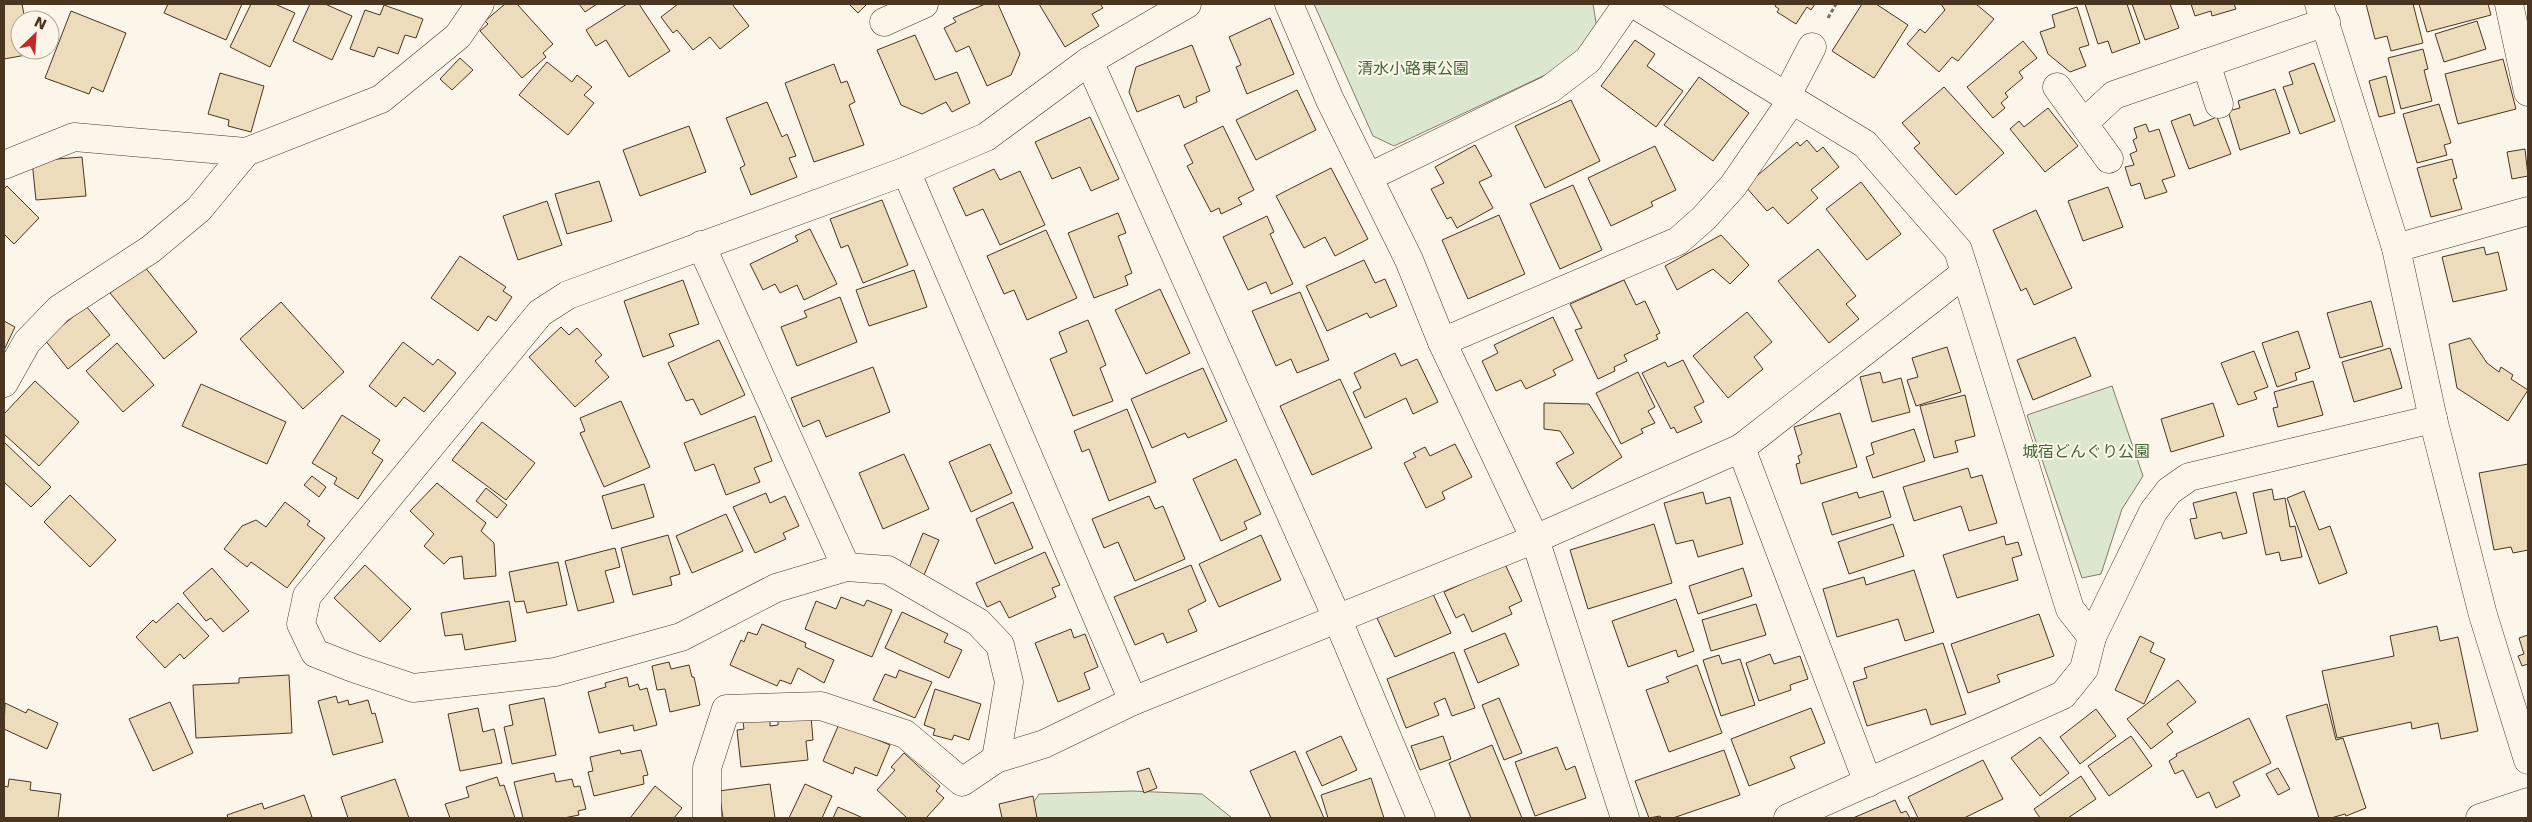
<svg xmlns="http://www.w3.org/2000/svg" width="2532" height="822" viewBox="0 0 2532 822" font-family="'DejaVu Sans','Noto Sans JP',sans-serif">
	<rect width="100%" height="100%" fill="#fbf6e9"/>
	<g fill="#dce7d0" stroke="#887966">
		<path d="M1314,4h279l4,25 -21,25 -18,15 -164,77 -21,-10z"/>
		<path d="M2112,386l31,90 -21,33 -21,65 -19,4 -55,-163z"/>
		<path d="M1132,791l70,3 30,24h-208l15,-24z"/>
	</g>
	<g fill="#ecdcbc" stroke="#4a3520">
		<path d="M4,4h18l3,16h-5v30h5l1,5 -22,4z"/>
		<path d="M168,4h74l-16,36 -62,-27z"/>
		<path d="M251,4h24l20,9 -25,54 -40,-20z"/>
		<path d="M310,4h15l27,12 -20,44 -39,-19z"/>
		<path d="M505,4h12l36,40 -10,9 3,4 -24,21 -42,-47 8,-7 -3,-3z"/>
		<path d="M579,4h18l-12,8z"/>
		<path d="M627,4h12l31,47 -41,26 -23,-37 -10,6 -10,-16z"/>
		<path d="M678,4h54l17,22 -29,23 -10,-12 -17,13 -16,-20 -4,3 -12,-16z"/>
		<path d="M849,4h18l-9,9z"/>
		<path d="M985,4h13l22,50 -9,21 -24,11 -18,-40 -13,6 -12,-24 12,-6 -3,-4z"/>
		<path d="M1039,4h61l3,4 -11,6 7,12 -34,21z"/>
		<path d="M1776,4h39l-4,6 -4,-3 -11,17 -19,-12 2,-3 -4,-3z"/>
		<path d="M1862,4h14l32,21 -34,53 -42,-27z"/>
		<path d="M1941,4h35l18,15 -36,42 -6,-4 -13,15 -32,-28 13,-15 5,4 20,-23z"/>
		<path d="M2085,4h42l13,39 -28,10 -4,-12 -10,3z"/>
		<path d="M2132,4h38l9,24 -34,12z"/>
		<path d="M2191,4h43l2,5 -24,7 -1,-5 -16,5z"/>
		<path d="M2366,4h47l10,39 -32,8 -4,-15 -12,3z"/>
		<path d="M2419,4h69l3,11 -64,17z"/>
		<path d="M384,5l39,14 -7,19 -11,-3 -7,19 -20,-7 -4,10 -24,-8 15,-39 15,5z"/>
		<path d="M2077,7l12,38 -10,3 7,18 -16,6 -22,-18 -8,-22 15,-5 -3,-12z"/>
		<path d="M71,11l55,22 -23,59 -11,-5 -3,7 -44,-16z"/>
		<path d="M1270,18l24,56 -47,20 -11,-27 5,-2 -12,-28z"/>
		<path d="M2477,21l9,28 -42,13 -9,-28z"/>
		<path d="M915,35l20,45 22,-8 13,31 -18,9 -6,-10 -24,12 -21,-9 -24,-55z"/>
		<path d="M1635,40l20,14 -8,12 36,25 -27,36 -55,-41z"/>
		<path d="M2023,41l14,17 -18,14 4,6 -18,15 3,4 -7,6 4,5 -12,10 -26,-31z"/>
		<path d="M1192,45l18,46 -14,6 1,5 -13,6 -5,-13 -42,17 -8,-20 7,-25z"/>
		<path d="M2423,49l5,20 -4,1 8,31 -31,8 -13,-51z"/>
		<path d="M460,58l13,12 -21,20 -12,-11z"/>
		<path d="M2503,59l13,50 -58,15 -13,-50z"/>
		<path d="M547,62l25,20 5,-7 15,12 -8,8 10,8 -26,32 -49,-40z"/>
		<path d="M2314,63l21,58 -35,13 -17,-47 10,-3 -4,-12z"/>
		<path d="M834,64l7,19 6,-2 8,21 -6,3 15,40 -50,17 -29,-79z"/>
		<path d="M220,73l44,13 -13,46 -23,-6 1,-6 -21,-6z"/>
		<path d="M2386,76l9,37 -16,4 -10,-36z"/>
		<path d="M1699,77l50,36 -36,48 -49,-36z"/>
		<path d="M1944,87l60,66 -48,42 -42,-47 6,-5 -18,-20z"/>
		<path d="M2275,89l15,44 -50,17 -12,-39 12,-3 -2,-7z"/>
		<path d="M1297,90l19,40 -60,30 -20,-40z"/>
		<path d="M1571,100l29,61 -55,27 -30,-62z"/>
		<path d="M767,102l15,35 5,-3 9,22 -7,2 8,19 -46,18 -11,-27 5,-3 -19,-47z"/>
		<path d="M2439,104l12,39 -7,2 3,10 -30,8 -14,-49z"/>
		<path d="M2048,108l30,38 -33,26 -35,-43 9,-8 5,6z"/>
		<path d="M2190,114l4,12 23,-9 14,37 -42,15 -18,-48z"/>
		<path d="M1090,117l29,62 -28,12 -11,-24 -28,12 -17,-37z"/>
		<path d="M2146,124l3,8 10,-3 16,47 -13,4 5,12 -22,7 -5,-16 -9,3 -6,-19 9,-2 -4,-11 7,-3 -4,-11 4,-2 -3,-10z"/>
		<path d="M689,126l17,46 -66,24 -17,-46z"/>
		<path d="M1223,126l31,64 -16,8 4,6 -21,10 -2,-6 -8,4 -24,-46 6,-3 -9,-18z"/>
		<path d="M1807,140l10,12 6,-5 16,20 -28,23 7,8 -30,26 -15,-17 -6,4 -22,-25 52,-44 3,4z"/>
		<path d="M1475,145l17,31 -13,6 14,26 -36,20 -6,-11 -4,2 -16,-30 13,-6 -9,-16z"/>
		<path d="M1655,146l21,44 -25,12 2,4 -42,20 -23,-48z"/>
		<path d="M2525,149l3,27 -16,3 -5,-27z"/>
		<path d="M82,157l4,39 -50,4 -4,-39z"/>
		<path d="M2452,159l5,19 -4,1 9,30 -31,8 -14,-49z"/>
		<path d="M1331,168l37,71 -33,17 -10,-19 -21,11 -28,-52z"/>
		<path d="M994,169l6,11 20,-9 25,54 -45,20 -17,-36 -17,7 -13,-28z"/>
		<path d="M599,181l13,40 -45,13 -12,-40z"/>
		<path d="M1861,182l40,52 -34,26 -41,-51z"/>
		<path d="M1573,185l29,65 -42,19 -30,-65z"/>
		<path d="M7,186l32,32 -25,26 -10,-10v-45z"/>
		<path d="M2108,187l15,40 -40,14 -15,-40z"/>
		<path d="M882,200l26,65 -45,18 -15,-38 -7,3 -11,-29z"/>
		<path d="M547,201l15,44 -44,15 -15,-44z"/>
		<path d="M2036,210l36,78 -38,17 -8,-17 -5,3 -28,-61z"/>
		<path d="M1118,213l8,20 -8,3 14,37 -7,3 3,9 -34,13 -26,-65z"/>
		<path d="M1499,215l26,59 -57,25 -26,-59z"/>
		<path d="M1267,216l7,16 -4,2 23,50 -22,10 -5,-12 -18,8 -25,-53z"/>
		<path d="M810,229l27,55 -33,16 -7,-15 -17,8 -5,-9 -12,6 -13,-26 48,-23 -3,-5z"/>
		<path d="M1046,230l31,68 -50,22 -13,-30 -10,4 -17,-38z"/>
		<path d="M1721,235l28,30 -19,19 -17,-15 -36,21 -12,-24z"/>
		<path d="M2484,247l2,8 12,-3 9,38 -54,12 -11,-45z"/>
		<path d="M1818,249l38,47 -10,8 13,15 -30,24 -51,-62z"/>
		<path d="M460,256l46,31 -3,4 9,6 -16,24 -8,-5 -10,15 -47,-33z"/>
		<path d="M1364,260l11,23 10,-4 12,27 -27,12 -3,-5 -40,18 -21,-45z"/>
		<path d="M144,266l53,66 -33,27 -54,-66z"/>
		<path d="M914,270l13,37 -58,19 -13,-36z"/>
		<path d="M683,280l16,44 -30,10 5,12 -31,11 -19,-56z"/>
		<path d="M1624,280l12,25 9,-4 15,32 -4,2 2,4 -34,16 3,6 -13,6 1,4 -17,8 -23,-49 7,-2 -12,-24z"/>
		<path d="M1160,289l30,64 -44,21 -31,-64z"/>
		<path d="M1300,292l29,68 -32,13 -6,-14 -15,7 -24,-55z"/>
		<path d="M840,297l17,45 -60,24 -16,-39 26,-10 -3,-6z"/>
		<path d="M2371,301l12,45 -43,12 -13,-45z"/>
		<path d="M281,302l63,70 -41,37 -63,-70z"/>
		<path d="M86,306l24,29 -42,34 -23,-29z"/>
		<path d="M1747,312l25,30 -18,15 9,12 -35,29 -35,-42z"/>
		<path d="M1553,317l20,43 -20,10 3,5 -30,14 -5,-9 -25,11 -14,-30 16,-8 -4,-8z"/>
		<path d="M1088,320l18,45 -6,3 13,33 -40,15 -23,-57 17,-7 -8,-20z"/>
		<path d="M4,321l11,6 -11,23z"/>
		<path d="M561,327l8,8 8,-7 25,27 -7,6 14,16 -34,30 -46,-50z"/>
		<path d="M2298,331l12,37 -15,5 2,7 -20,7 -15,-44z"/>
		<path d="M2075,337l16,39 -58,24 -16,-40z"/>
		<path d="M2470,338l17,25 12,9 2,-5 12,8 -2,4 17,11 -20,31 -51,-33 -8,-44z"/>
		<path d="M719,340l26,55 -44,20 -8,-16 -7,2 -18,-38z"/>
		<path d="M403,342l30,23 5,-6 18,14 -32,39 -20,-15 -8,10 -27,-21z"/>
		<path d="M117,343l37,42 -31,27 -37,-41z"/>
		<path d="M1947,347l14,45 -45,14 -9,-26 11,-3 -6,-19z"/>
		<path d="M2390,348l12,40 -48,14 -12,-40z"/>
		<path d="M2254,351l14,36 -14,5 3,7 -19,6 -17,-42z"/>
		<path d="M1395,353l6,13 16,-7 21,43 -25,12 -7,-16 -41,20 -12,-26 8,-4 -7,-15z"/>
		<path d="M1683,360l21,42 -10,5 8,15 -25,11 -3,-6 -3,2 -29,-56 23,-11 3,5z"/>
		<path d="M873,367l17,45 -64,25 -7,-17 -16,7 -12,-29z"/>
		<path d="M1203,368l24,53 -39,17 -3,-5 -33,15 -21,-49z"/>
		<path d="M1638,372l17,35 -7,4 7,12 -14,6 2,4 -22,11 -25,-51z"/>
		<path d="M1880,372l3,11 18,-5 9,34 -38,10 -12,-45z"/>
		<path d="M1340,379l32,69 -60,27 -32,-69z"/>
		<path d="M35,381l44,41 -40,44 -35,-32v-20z"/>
		<path d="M2313,381l10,34 -45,12 -5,-19 5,-1 -4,-15z"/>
		<path d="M201,384l85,38 -19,42 -85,-38z"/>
		<path d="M1965,395l10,41 -20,5 3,11 -24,6 -14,-52z"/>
		<path d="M621,401l29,66 -46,20 -24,-54 5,-2 -5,-13z"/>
		<path d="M1544,403l45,1 33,53 -50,32 -16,-26 18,-10 -14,-22 -16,-2z"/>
		<path d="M2213,403l11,33 -53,16 -10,-33z"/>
		<path d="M1127,409l29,73 -47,19 -20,-52 -7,3 -8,-21z"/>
		<path d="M1840,413l17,54 -56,17 -5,-20 4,-1 -2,-7 4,-2 -8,-27z"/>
		<path d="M342,415l38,25 -8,13 11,7 -25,39 -24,-15 3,-6 -25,-15z"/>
		<path d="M755,416l17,45 -18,7 6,14 -34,13 -12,-31 -19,7 -11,-28z"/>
		<path d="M482,422l53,41 -29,37 -54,-40z"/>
		<path d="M1914,429l11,32 -52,17 -7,-21 8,-3 -3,-11z"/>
		<path d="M4,442l47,45 -20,20 -27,-25z"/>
		<path d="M990,444l22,49 -41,19 -22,-50z"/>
		<path d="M1455,444l17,33 -30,15 3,7 -19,9 -22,-45 12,-6 -3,-4 12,-6 5,9z"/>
		<path d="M904,454l25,55 -46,20 -24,-56z"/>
		<path d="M1236,459l25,55 -17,8 3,7 -26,12 -28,-62z"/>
		<path d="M2528,464v86l-15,3 -2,-6 -17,3 -15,-77z"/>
		<path d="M1968,468l3,10 11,-3 15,48 -28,8 -8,-25 -47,15 -11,-34z"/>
		<path d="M312,476l14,11 -7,10 -15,-12z"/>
		<path d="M437,483l49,40 -5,8 13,12 2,33 -32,3 -2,-23 -12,2 -6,6 -20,-18 10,-12 -24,-23z"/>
		<path d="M644,484l10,33 -42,12 -10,-33z"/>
		<path d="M486,488l21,17 -10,13 -21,-17z"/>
		<path d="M2272,489l2,11 11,-2 5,29 5,-1 7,31 -21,4 -2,-9 -13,3 -13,-62z"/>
		<path d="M1883,491l8,26 -59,18 -10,-32 35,-11 2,6z"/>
		<path d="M2304,491l15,39 11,-4 17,47 -28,11 -32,-86z"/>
		<path d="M1703,492l3,12 24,-7 13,47 -45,13 -5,-17 -17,4 -12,-41z"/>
		<path d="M2236,492l11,41 -24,6 -2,-7 -26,7 -5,-20 7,-1 -4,-15z"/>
		<path d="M766,493l4,10 15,-7 14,30 -16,7 3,6 -31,14 -22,-46z"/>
		<path d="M70,495l46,45 -26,27 -46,-45z"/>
		<path d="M1149,496l6,13 8,-3 22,53 -50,22 -17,-39 -14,6 -12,-29z"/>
		<path d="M285,502l25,19 -3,4 18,13 -38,50 -36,-26 -4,5 -23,-18 18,-23 14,-6 10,7z"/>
		<path d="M1013,502l20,46 -38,16 -19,-45z"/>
		<path d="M726,514l17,37 -51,22 -16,-37z"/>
		<path d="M1654,524l18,59 -84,26 -18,-59z"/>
		<path d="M1893,524l11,32 -55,18 -11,-32z"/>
		<path d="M923,533l16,7 -15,35 -15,-7z"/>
		<path d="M668,535l12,39 -10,3 2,8 -39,10 -12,-47z"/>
		<path d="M1261,535l20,45 -62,27 -20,-43z"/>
		<path d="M2004,536l2,9 12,-3 4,13 -10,3 6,22 -61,18 -14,-43z"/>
		<path d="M615,548l5,19 -15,4 9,31 -36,9 -13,-50z"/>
		<path d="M1045,552l15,33 -8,3 4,9 -47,21 -9,-17 -13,6 -11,-24z"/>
		<path d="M558,562l9,43 -40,8 -3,-12 -9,1 -6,-30z"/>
		<path d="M1505,564l17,37 -13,6 3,7 -40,18 -8,-18 -8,4 -12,-26z"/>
		<path d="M365,565l46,44 -31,33 -46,-44z"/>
		<path d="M1191,565l15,36 -18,9 9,21 -30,12 -4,-10 -28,12 -21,-48z"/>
		<path d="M212,568l37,43 -26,21 -12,-14 -5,3 -23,-28z"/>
		<path d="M1743,568l9,28 -54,18 -9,-28z"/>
		<path d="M1914,570l20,62 -29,9 -7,-22 -61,18 -14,-48 41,-12 2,8z"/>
		<path d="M1433,594l18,39 -56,24 -18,-39z"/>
		<path d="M841,597l23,9 3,-6 25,10 -20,47 -67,-28 11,-28 20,8z"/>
		<path d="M1676,599l18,52 -16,6 -2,-7 -48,17 -16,-46z"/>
		<path d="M509,601l7,40 -51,9 -3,-16 -17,2 -4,-23z"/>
		<path d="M178,603l31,33 -25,23 -4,-5 -15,14 -29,-31 17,-17 3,3z"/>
		<path d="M1756,604l10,31 -55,16 -9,-31z"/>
		<path d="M902,612l46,22 -4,8 18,8 -13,28 -64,-30z"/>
		<path d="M2039,614l15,42 -57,19 3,7 -32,11 -17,-49z"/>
		<path d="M762,624l44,19 -1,4 29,13 -10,23 -26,-15 -7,16 -11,-4 -3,6 -47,-21 11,-25 3,2 4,-10 9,3z"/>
		<path d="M2437,626l3,15 18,-4 20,94 -37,8 -3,-16 -26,6 -1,-7 -74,16 -15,-67 72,-15 -4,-20z"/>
		<path d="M1071,629l3,9 11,-4 13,33 -14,6 6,16 -32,13 -23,-59z"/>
		<path d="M1505,633l14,32 -41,18 -14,-33z"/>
		<path d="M2528,635v29l-6,2 -4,-10 6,-2 -5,-16z"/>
		<path d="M2140,636l14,7 -4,9 15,7 -21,45 -29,-14z"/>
		<path d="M1943,643l23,71 -35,11 -5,-16 -59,17 -14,-44 14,-4 -3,-10z"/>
		<path d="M1454,652l21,56 -23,8 -7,-18 -11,5 5,12 -33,13 -19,-49z"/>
		<path d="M1770,654l4,10 26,-8 8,23 -18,6 1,5 -32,11 -13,-38z"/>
		<path d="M1719,655l3,9 18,-5 15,46 -34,11 -18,-56z"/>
		<path d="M669,662l2,7 18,-4 3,12h2l6,28 -30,7 -5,-23 -8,1 -5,-24z"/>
		<path d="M1697,665l25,68 -53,19 -23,-62 23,-8 -3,-5z"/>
		<path d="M899,670l33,12 -17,36 -42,-18 12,-26 11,4z"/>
		<path d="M289,675l3,58 -96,5 -3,-53 46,-2v-5z"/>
		<path d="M627,677l2,10 9,-3 2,6 7,-2 10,37 -23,6 -1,-6 -34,8 -11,-41 18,-5 -1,-4z"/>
		<path d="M2178,680l18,22 -29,22 6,8 -22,17 -24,-30z"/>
		<path d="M935,689l46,15 -12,36 -15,-5 -2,5 -19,-5 2,-6 -11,-4z"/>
		<path d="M336,696l2,7 10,-3 1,5 19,-5 4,14 3,-1 8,29 -50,13 -15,-54z"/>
		<path d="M544,698l12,57 -44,9 -8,-37 9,-2 -4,-20z"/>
		<path d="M1499,698l23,55 -18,7 -22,-55z"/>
		<path d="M170,702l23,51 -40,18 -24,-52z"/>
		<path d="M5,703l21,10 2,-4 30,14 -11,26 -43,-20z"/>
		<path d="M2327,704l9,36 7,-2 23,70 -20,8 -1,-2 -14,4h-12l-33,-102z"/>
		<path d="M478,708l5,24 11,-3 8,34 -42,8 -12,-57z"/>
		<path d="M1811,708l14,35 -35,14 5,11 -46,18 -18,-47z"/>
		<path d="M2096,709l20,27 -36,28 -20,-27z"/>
		<path d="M811,716l2,24 -7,1 2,19 -67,7 -4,-37 7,-1 -1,-7 27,-2v6l8,-1v-6z"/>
		<path d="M2249,718l22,45 -38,19 7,14 -24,12 -7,-16 -12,6 -14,-28 -8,4 -6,-13 8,-5 -1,-2z"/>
		<path d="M839,724l51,21 -13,31 -22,-9 -2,7 -30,-13z"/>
		<path d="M1341,736l16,34 -35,16 -16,-34z"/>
		<path d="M1443,736l8,23 -31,11 -9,-24z"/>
		<path d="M2131,736l21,30 -43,30 -21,-30z"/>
		<path d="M2040,737l29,36 -29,23 -29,-38z"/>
		<path d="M1492,745l30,73h-51l-22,-55z"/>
		<path d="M1557,747l9,23 9,-4 11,32 -51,18 -20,-54z"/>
		<path d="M620,750l1,4 20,-4 7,25 -5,1 1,8 -50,12 -6,-24 5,-1 -3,-14z"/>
		<path d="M1724,750l16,45 -67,23h-12l-1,-2 -11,2 -14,-37z"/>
		<path d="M1295,751l29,67h-53l-21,-47z"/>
		<path d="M904,753l36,33 -4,5 8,7 -18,20h-19l-30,-28 18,-20 -4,-3z"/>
		<path d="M1983,760l20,39 -39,19h-46l-10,-21z"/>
		<path d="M1149,768l8,20 -13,5 -7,-21z"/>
		<path d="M2278,768l12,21 -12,6 -12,-21z"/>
		<path d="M554,773l2,9 16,-3 2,8 6,-1 6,23 -8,2 1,4 -15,3h-41l-9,-36z"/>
		<path d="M2081,776l15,23 -28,19h-28l-6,-9z"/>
		<path d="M497,777l3,9 4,-1 11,33h-65l-5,-14 24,-7 -3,-10z"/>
		<path d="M1371,778l13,40h-56l-7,-23z"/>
		<path d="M9,779l22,3 -1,8 31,4 -3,24h-54v-32l4,1z"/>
		<path d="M395,779l14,39h-61l-7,-21z"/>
		<path d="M770,784l5,34h-52l-4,-27z"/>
		<path d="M805,784l27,12 -10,22h-33z"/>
		<path d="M655,786l27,22 -8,10h-44z"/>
		<path d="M304,795l8,22 -5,1h-79l-1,-3 35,-12 2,6z"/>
		<path d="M1033,796l4,22h-35l-3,-14z"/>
		<path d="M1895,800l6,13 5,-2 4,7h-57z"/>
		<path d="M838,807l25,11h-30z"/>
	</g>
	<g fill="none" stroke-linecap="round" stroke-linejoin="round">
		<g stroke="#4a3520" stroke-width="29">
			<g id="minor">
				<path d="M1289,4l41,96 79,160 33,82 93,197 90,279"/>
				<path d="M1634,4l231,140 93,106 112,359 22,28"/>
				<path d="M2319,4l77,244 37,171 50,196 45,145"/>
				<path d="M2509,4l19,88"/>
				<path d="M884,22l40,-18"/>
				<path d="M1089,61l248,557 84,200"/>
				<path d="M2206,63l13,41"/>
				<path d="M2057,87l52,72"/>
				<path d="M1786,97l26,-50"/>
				<path d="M2084,123l30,-28 212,-73"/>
				<path d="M4,165l70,-28 172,15"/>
				<path d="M906,171l227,530"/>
				<path d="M1369,177l181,-88 38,-29 39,-56"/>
				<path d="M701,245l145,322"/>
				<path d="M2396,248l132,-37"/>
				<path d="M1442,342l236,-101 26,-23 29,-32 59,-86"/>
				<path d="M4,383l23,-41 32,-33 92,-60 48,-40 47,-57 135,-53 77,-63 22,-32"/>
				<path d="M1741,448l127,335"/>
				<path d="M996,759l13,-77 -9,-37 -22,-23 -90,-52 -42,-3 -70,21 -95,49 -126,35 -142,16 -60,-20 -38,-15 -14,-29 6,-28 233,-283 28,-18 338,-124 80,-34 103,-76 98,-57"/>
				<path d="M707,818v-50l19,-59 95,-3 84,28 57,48 34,-23 48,-15 89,-43 402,-162 206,-91 224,-175"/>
				<path d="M1788,818l275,-123 21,-26 8,-32 61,-125 16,-21 20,-14 244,-58"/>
				<path d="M2480,818l48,-16"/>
			</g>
		</g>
		<path stroke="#7f6f5c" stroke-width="3" stroke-dasharray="4 2.5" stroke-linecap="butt" d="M1828,18l8,-14"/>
		<use href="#minor" stroke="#fbf6e9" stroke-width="28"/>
	</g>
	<g text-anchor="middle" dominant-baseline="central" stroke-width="4" stroke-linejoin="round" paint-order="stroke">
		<g font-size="16" fill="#436837" stroke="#fbf6e9">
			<text x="1413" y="68">清水小路東公園</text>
			<text x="2086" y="451">城宿どんぐり公園</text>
		</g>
	</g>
	<rect width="2532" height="822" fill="none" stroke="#4a3520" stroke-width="10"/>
	<g transform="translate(35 35) rotate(25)"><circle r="24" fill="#fbf6e9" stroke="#b4a999"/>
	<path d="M0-4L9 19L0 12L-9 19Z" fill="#c62828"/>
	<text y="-8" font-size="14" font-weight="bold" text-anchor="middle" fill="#4a3520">N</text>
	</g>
</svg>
